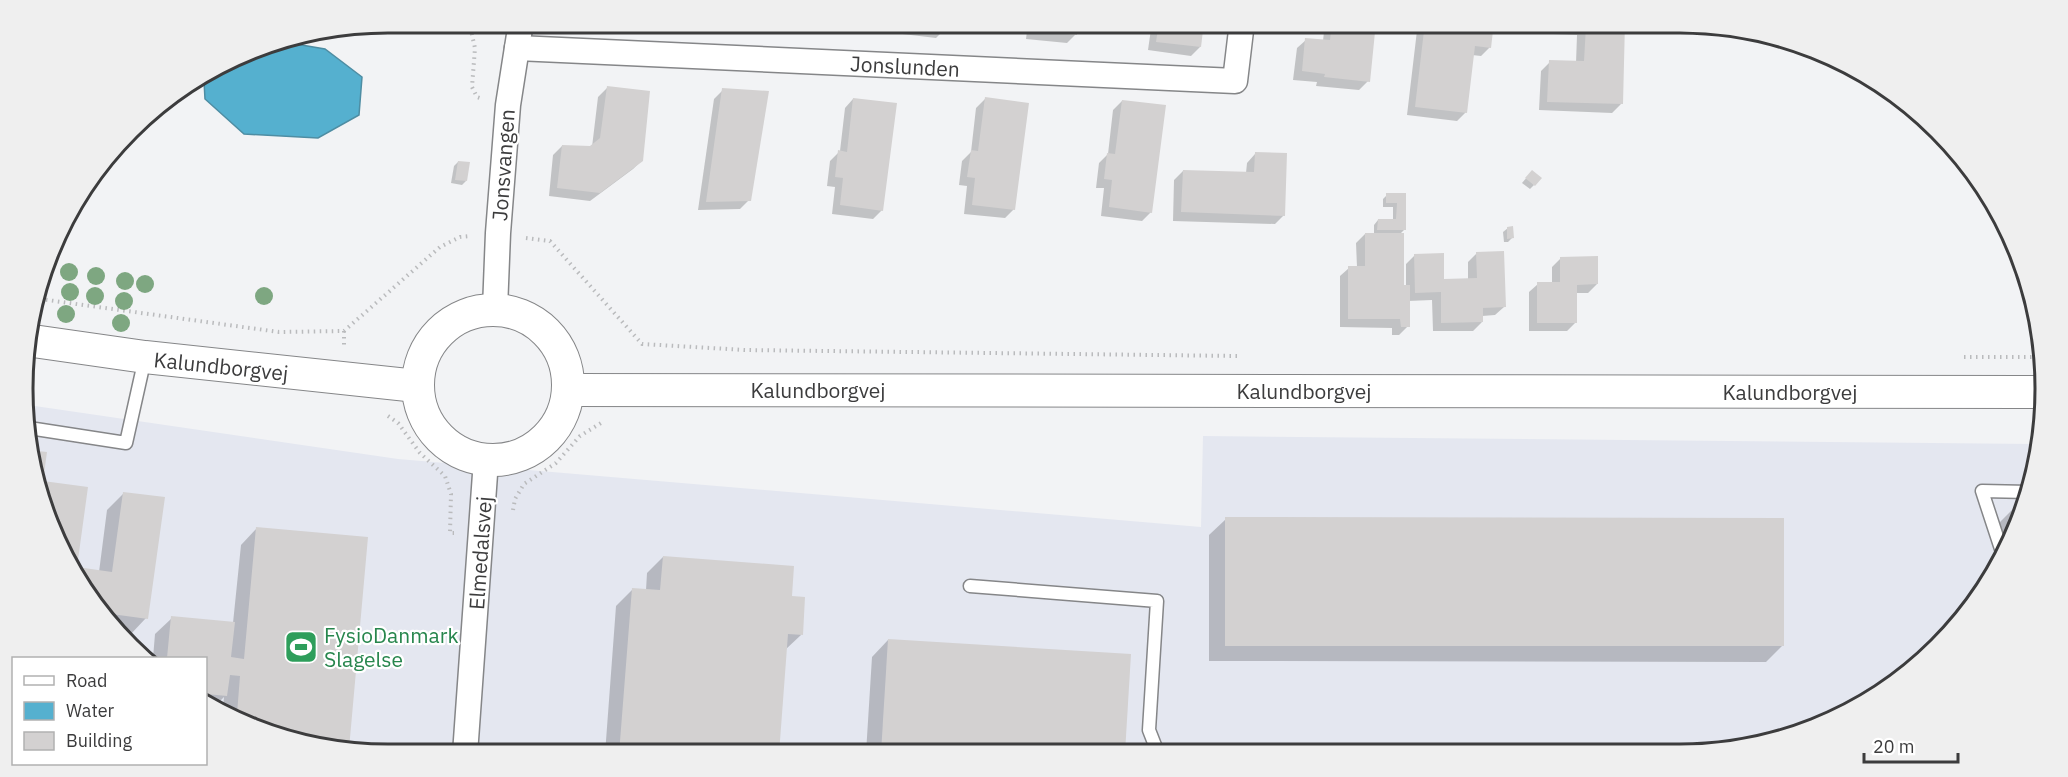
<svg xmlns="http://www.w3.org/2000/svg" width="2068" height="777" viewBox="0 0 2068 777" font-family="'IBM Plex Sans',sans-serif">
	<rect width="100%" height="100%" fill="#f2f3f5"/>
	<path fill="#e4e7f0" d="M28,405l370,54 803,68 2,-91 833,8 -3,40 -49,108 -63,71 -80,54 -113,34 -1339,3 -96,-12 -87,-43v-41h-59l-63,-66 -54,-132z"/>
	<path fill="#55b0cf" stroke="#4e8da3" stroke-width="1.5" d="M278,41l47,8 37,28 -3,38 -41,23 -74,-4 -39,-35 -1,-18 67,-39z"/>
	<g fill="#0003">
		<path d="M757,22h51l-9,9 -42,-5z"/>
		<path d="M895,22h51l-1,7 -9,9 -42,-5z"/>
		<path d="M1028,22h49l-1,12 -9,9 -41,-4z"/>
		<path d="M1152,22h51l-3,25 -9,9 -43,-6z"/>
		<path d="M1325,22h49l-6,59 -9,9 -43,-4 1,-4 -24,-2 4,-32 9,-8 17,1z"/>
		<path d="M1418,22h75l-3,25 -9,9 -9,-1 -6,57 -9,9 -50,-6z"/>
		<path d="M1530,22h94l-3,82 -9,9 -73,-3 2,-39 9,-9 26,1 1,-28 -48,-2z"/>
		<path d="M607,88l35,72 -9,9 -43,32 -41,-5 4,-41 9,-9 30,1 6,-50z"/>
		<path d="M723,90l26,110 -9,9 -42,1 16,-111z"/>
		<path d="M853,99l29,111 -9,9 -41,-5 3,-27 -8,-1 3,-25 10,-10 5,-43z"/>
		<path d="M985,99l29,110 -9,9 -41,-4 3,-28 -8,-1 3,-24 9,-9 5,-44z"/>
		<path d="M1122,101l29,111 -9,9 -41,-5 3,-28h-8l3,-25 9,-9 5,-44z"/>
		<path d="M1255,154l29,61 -9,9 -102,-3 1,-41 9,-9 63,2 1,-10z"/>
		<path d="M458,162l8,19 -4,4 -11,-2 3,-17z"/>
		<path d="M1528,176l6,9 -4,4 -8,-6z"/>
		<path d="M1387,195h18l-1,35 -4,4 2,53h4v-23l9,-9 28,26 25,-1v-18l9,-9 27,54 -9,8 -13,1v6l-9,9h-40l-1,-31 -24,1v25l-9,9h-7v-7l-52,-1v-51l9,-8 8,-1 -1,-24 9,-9h9v-9l4,-5h15v-13h-10v-8z"/>
		<path d="M1508,228l4,10 -4,4h-4l-1,-10z"/>
		<path d="M1561,258l36,26 -9,9h-12v29l-9,9h-38v-39l9,-8 14,-1v-16z"/>
		<path d="M29,451l47,118 23,3 8,-62 17,-17 22,125 -16,17 -7,-1 -39,-42 -54,-132z"/>
		<path d="M2015,507h7l-23,52v-36z"/>
		<path d="M1226,519l556,127 -16,16 -557,-1v-126z"/>
		<path d="M257,528l109,10 -19,211 -54,-7 -70,-35 1,-10 -7,7 -11,-5v-41h-53l2,-24 17,-16 61,5 8,-78z"/>
		<path d="M663,557l127,40 11,38 -16,15 -7,104h-173l11,-148 17,-17 13,1 1,-17z"/>
		<path d="M888,640l236,113h-258l6,-96z"/>
	</g>
	<g fill="#d3d1d1">
		<path d="M902,22h46l-1,7 -45,-4z"/>
		<path d="M1035,22h44l-2,13 -43,-4z"/>
		<path d="M1159,22h45l-3,25 -45,-5z"/>
		<path d="M1332,22h44l-6,60 -46,-5 1,-3 -23,-3 3,-33 25,2z"/>
		<path d="M1425,22h69l-3,26 -16,-2 -8,67 -52,-6z"/>
		<path d="M1537,22h88l-2,82 -76,-2 2,-42 35,1 2,-35 -49,-1z"/>
		<path d="M607,86l43,5 -7,70 -43,32 -43,-5 5,-43 28,1 10,-8z"/>
		<path d="M722,88l47,3 -18,110 -45,1z"/>
		<path d="M985,97l44,6 -14,107 -43,-5 3,-27 -8,-1 4,-27 7,1z"/>
		<path d="M853,98l44,5 -14,108 -43,-6 3,-27 -8,-1 3,-27 9,2z"/>
		<path d="M1122,100l44,5 -14,108 -43,-6 3,-27 -8,-1 3,-26 8,1z"/>
		<path d="M1255,152l32,1 -2,63 -104,-4 2,-42 71,2z"/>
		<path d="M458,161l12,1 -3,19 -12,-1z"/>
		<path d="M1532,170l10,8 -7,8 -10,-8z"/>
		<path d="M1386,193h20v37h-29l1,-11h18l1,-16h-11z"/>
		<path d="M1513,226l1,12 -7,1v-12z"/>
		<path d="M1365,233h39v52h6v42h-9l-1,-8h-52v-53h17z"/>
		<path d="M1504,251l2,56 -23,1v14l-42,1v-31l-26,1 -1,-39 30,-1v26l33,-1 -1,-26z"/>
		<path d="M1598,256v28l-21,1v38h-40v-41h23v-25z"/>
		<path d="M29,450l18,2 -4,29 45,6 -11,80 35,5 11,-80 42,5 -17,122 -44,-6 -20,-21 -54,-132z"/>
		<path d="M2015,505h8l-8,19z"/>
		<path d="M1225,517l559,1v128h-559z"/>
		<path d="M256,527l112,10 -19,212 -56,-7 -56,-28 3,-38 -10,-1 -3,21 -21,-2v-36h-39l4,-42 64,6 -4,35 13,2z"/>
		<path d="M663,556l131,10 -2,30 13,1 -2,38 -15,-1 -9,120h-160l13,-166 28,2z"/>
		<path d="M888,639l243,15 -6,99h-244z"/>
	</g>
	<g fill="none" stroke-linecap="round" stroke-linejoin="round">
		<g stroke="#858688" stroke-width="15">
			<g id="service">
				<path d="M29,428l97,15 19,-85"/>
				<path d="M2002,552l-20,-61 47,1"/>
				<path d="M970,586l187,15 -8,129 9,23"/>
			</g>
		</g>
		<g stroke="#858688" stroke-width="27">
			<g id="minor">
				<path d="M517,48l718,33 7,-59"/>
				<path d="M495,309l3,-76 10,-128 13,-83"/>
				<path d="M465,754l21,-294"/>
			</g>
		</g>
		<g stroke="#858688" stroke-width="34">
			<g id="tertiary">
				<circle cx="493" cy="385" r="75"/>
				<path d="M26,340l119,17 272,29"/>
				<path d="M568,390l1471,2"/>
			</g>
		</g>
		<g stroke="#babbbd" stroke-width="4" stroke-dasharray="1.5 4.5" stroke-linecap="butt">
			<path d="M469,22l6,26 -3,39 5,10 3,1"/>
			<path d="M526,238l24,3 92,103 103,6 492,6"/>
			<path d="M40,299l239,33 65,-1 96,-84 20,-10 11,-1"/>
			<path d="M344,331v17"/>
			<path d="M1964,357h77"/>
			<path d="M388,416l10,7 22,30 25,23 6,18 -1,39h4"/>
			<path d="M513,510l2,-11 9,-15 32,-21 24,-27 21,-13"/>
		</g>
		<use href="#service" stroke="#fff" stroke-width="12"/>
		<use href="#minor" stroke="#fff" stroke-width="24"/>
		<use href="#tertiary" stroke="#fff" stroke-width="32"/>
	</g>
	<g fill="#7ea781">
		<circle cx="69" cy="272" r="9"/>
		<circle cx="96" cy="276" r="9"/>
		<circle cx="125" cy="281" r="9"/>
		<circle cx="145" cy="284" r="9"/>
		<circle cx="70" cy="292" r="9"/>
		<circle cx="95" cy="296" r="9"/>
		<circle cx="264" cy="296" r="9"/>
		<circle cx="124" cy="301" r="9"/>
		<circle cx="66" cy="314" r="9"/>
		<circle cx="121" cy="323" r="9"/>
	</g>
	<defs>
		<g id="stadium-square" transform="scale(1.725)"><rect x="-9" y="-9" width="18" height="18" rx="4" fill="#2e9e5b" stroke="#fff"/><path d="M0-5a6.5 5 0 1 0 0 10a6.5 5 0 1 0 0-10ZM-3.5-1.8h7v3.6h-7Z" fill="#fff"/></g>
	</defs>
	<g fill-rule="evenodd">
		<use href="#stadium-square" x="301" y="647"/>
	</g>
	<g text-anchor="middle" dominant-baseline="central" stroke-width="4.5" stroke-linejoin="round" paint-order="stroke">
		<g font-size="21" fill="#3c3c3d" stroke="#fff">
			<text transform="translate(905 66) rotate(3)">Jonslunden</text>
			<text transform="translate(503 165) rotate(-86)">Jonsvangen</text>
			<text transform="translate(221 366) rotate(6)">Kalundborgvej</text>
			<text x="818" y="390">Kalundborgvej</text>
			<text x="1304" y="391">Kalundborgvej</text>
			<text x="1790" y="392">Kalundborgvej</text>
			<text transform="translate(480 553) rotate(-86)">Elmedalsvej</text>
		</g>
		<g font-size="21" fill="#27864d" stroke="#fff" text-anchor="start">
			<text x="324" y="635">FysioDanmark<tspan x="324" dy="24">Slagelse</tspan></text>
		</g>
	</g>
	<path d="M0 0H2068V777H0ZM388 33H1680A355 355 0 0 1 2035 388V389A355 355 0 0 1 1680 744H388A355 355 0 0 1 33 389V388A355 355 0 0 1 388 33Z" fill="#efefef" fill-rule="evenodd"/>
	<path fill="none" stroke="#3c3c3d" stroke-width="3" d="M388 33H1680A355 355 0 0 1 2035 388V389A355 355 0 0 1 1680 744H388A355 355 0 0 1 33 389V388A355 355 0 0 1 388 33Z"/>
	<rect x="12" y="657" width="195" height="108" fill="#ffffff" stroke="#b1b1b1" stroke-width="1.5"/>
	<rect x="24" y="676" width="30" height="9" fill="#ffffff" stroke="#b1b1b1" stroke-width="1.5"/>
	<text x="66" y="687" font-size="18" fill="#3c3c3d">Road</text>
	<rect x="24" y="702" width="30" height="18" fill="#55b0cf" stroke="#b1b1b1" stroke-width="1.5"/>
	<text x="66" y="717" font-size="18" fill="#3c3c3d">Water</text>
	<rect x="24" y="732" width="30" height="18" fill="#d3d1d1" stroke="#b1b1b1" stroke-width="1.5"/>
	<text x="66" y="747" font-size="18" fill="#3c3c3d">Building</text>
	<path d="M1864 753v9h94v-9" fill="none" stroke="#3c3c3d" stroke-width="3"/>
	<text x="1873" y="753" font-size="18" fill="#3c3c3d" stroke="#ffffff" stroke-width="4.5" paint-order="stroke">20 m</text>
</svg>
